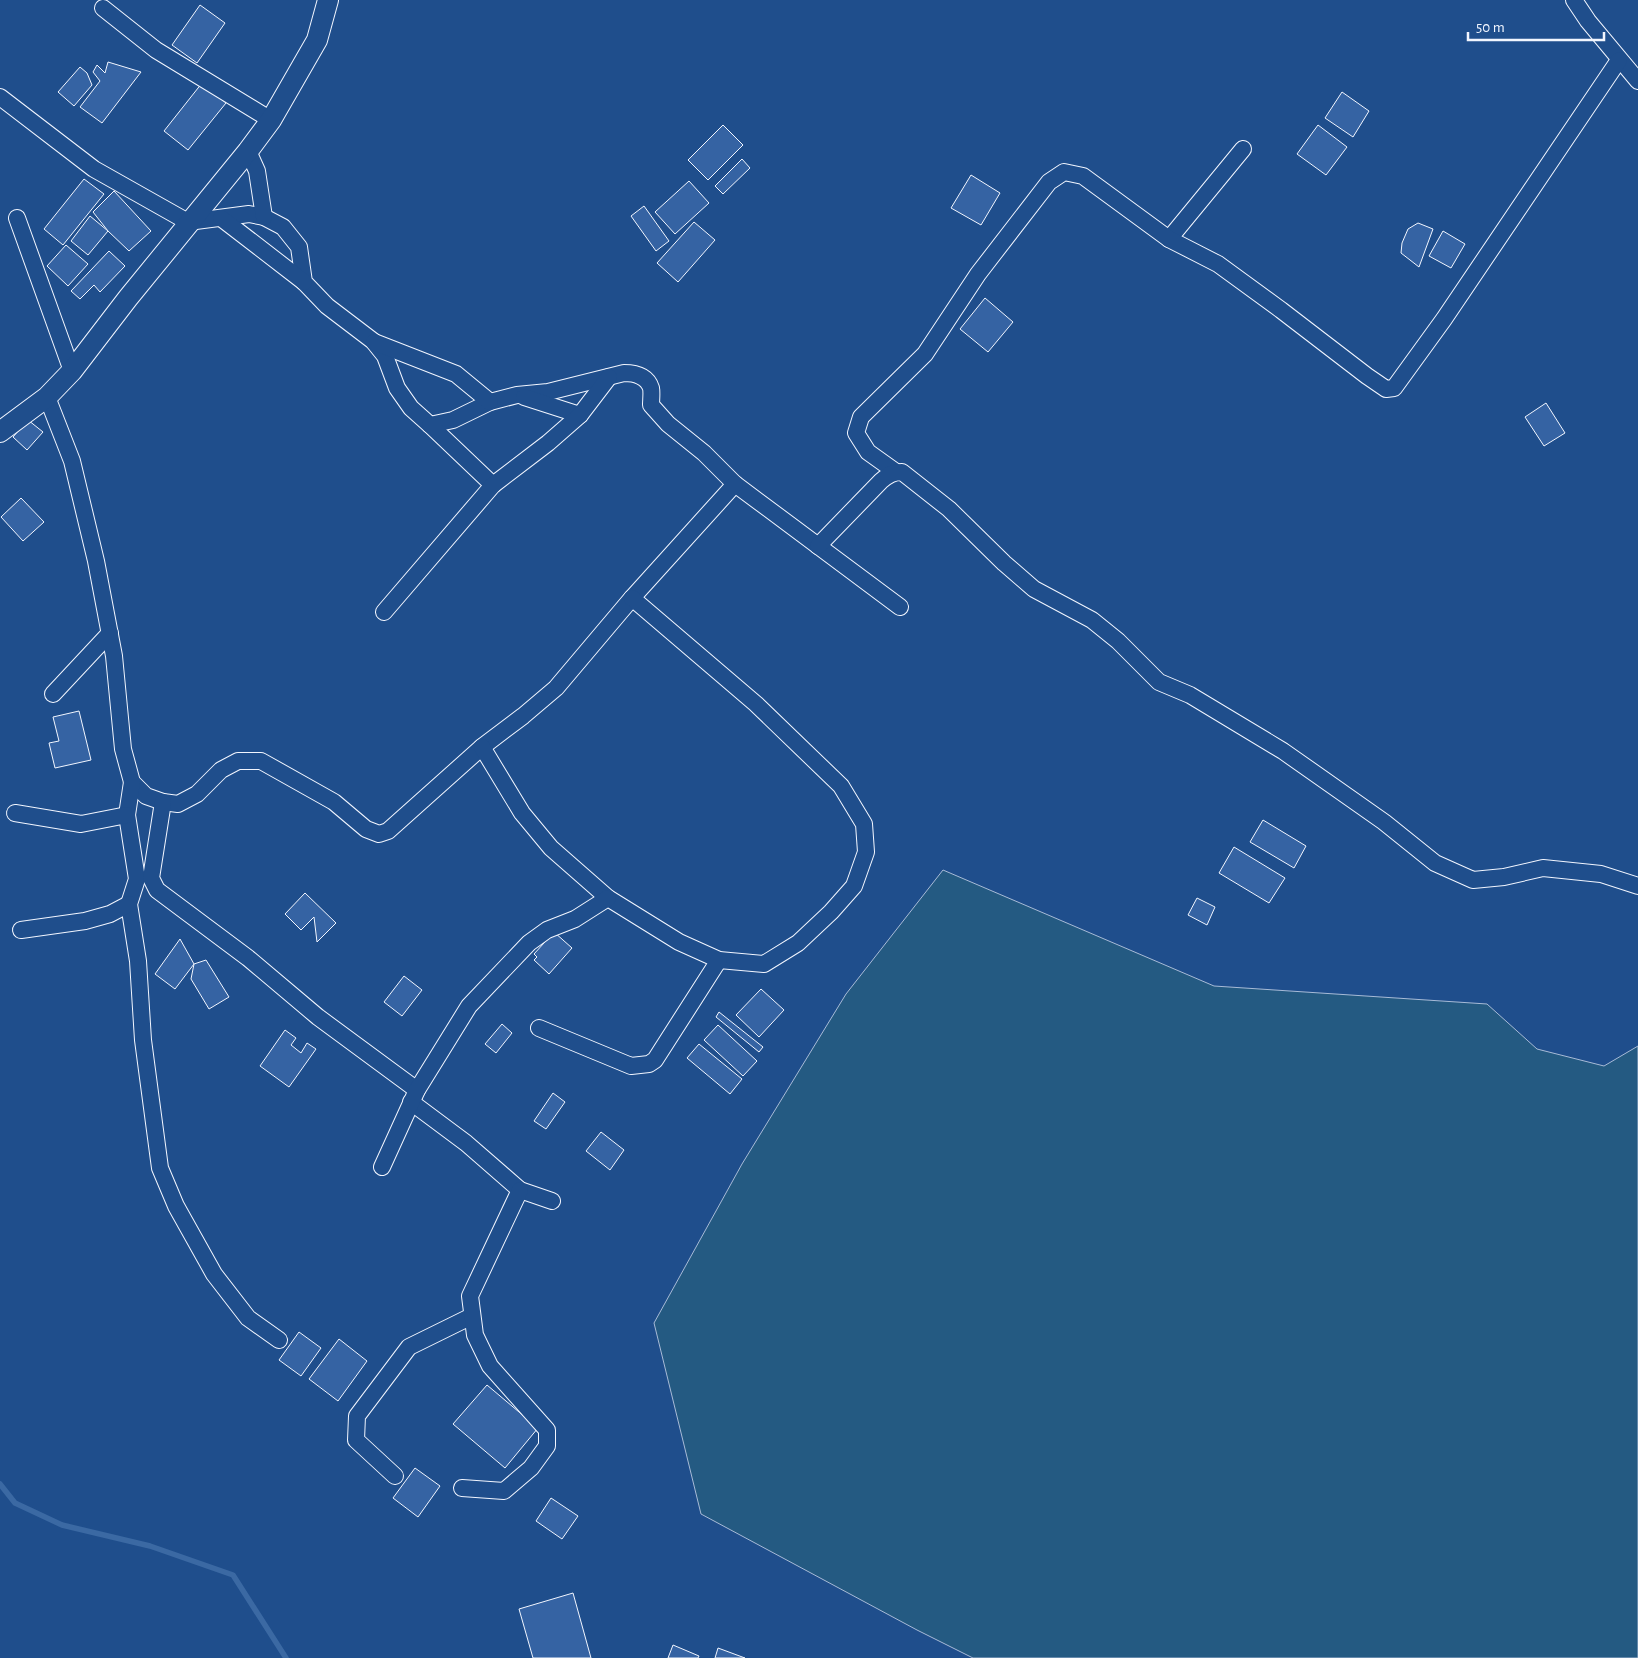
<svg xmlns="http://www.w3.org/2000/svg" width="1638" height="1658" viewBox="0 0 1638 1658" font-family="'Alegreya Sans',sans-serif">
	<rect width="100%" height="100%" fill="#1f4e8c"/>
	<path fill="#245a82" stroke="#a8bbd7" d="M943,870l271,116 273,18 50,45 67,17 34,-20v612h-665l-56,-28 -216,-116 -47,-191 88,-159 104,-170z"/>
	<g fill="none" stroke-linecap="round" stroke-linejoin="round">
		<path stroke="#3b69a3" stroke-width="5.5" d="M0,1484l15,19 47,22 88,21 83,29 53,83"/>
	</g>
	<g fill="#3563a3" stroke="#f2f6ff">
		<path d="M200,5l25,18 -28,40 -25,-18z"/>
		<path d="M108,62l33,10 -39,51 -22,-16 20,-26 -7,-9 4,-7 8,8z"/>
		<path d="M80,67l7,6 5,12 -18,21 -16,-14z"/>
		<path d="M202,83l24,20 -38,47 -24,-19z"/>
		<path d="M1342,92l27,19 -16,26 -28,-19z"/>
		<path d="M723,125l20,20 -35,35 -20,-20z"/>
		<path d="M1318,125l29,22 -21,28 -29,-21z"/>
		<path d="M742,159l8,9 -27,26 -8,-8z"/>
		<path d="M971,175l29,18 -19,32 -30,-17z"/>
		<path d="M84,179l20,15 -41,51 -19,-16z"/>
		<path d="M689,181l20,22 -34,31 -20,-22z"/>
		<path d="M114,191l37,40 -22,20 -21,-20 -15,-19z"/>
		<path d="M644,206l25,35 -13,10 -25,-35z"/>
		<path d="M90,216l18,15 -20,24 -17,-14z"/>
		<path d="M694,222l21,18 -37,42 -21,-19z"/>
		<path d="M1418,223l15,6 -14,38 -18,-14 1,-10 6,-14z"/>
		<path d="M1443,231l22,13 -14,24 -22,-12z"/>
		<path d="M66,245l22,19 -20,22 -21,-20z"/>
		<path d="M109,251l16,15 -25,26 -6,-7 -14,14 -9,-8z"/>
		<path d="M985,298l28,24 -25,30 -28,-23z"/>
		<path d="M1546,403l19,30 -21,13 -19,-29z"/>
		<path d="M28,420l15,12 -16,18 -14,-13z"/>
		<path d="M21,498l23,24 -21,19 -22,-24z"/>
		<path d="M79,711l12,49 -36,8 -6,-25 10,-2 -6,-24z"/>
		<path d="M1263,820l43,26 -12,22 -44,-26z"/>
		<path d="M1234,847l51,31 -16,25 -50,-30z"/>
		<path d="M305,893l31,30 -19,19 -3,-25 -13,13 -16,-16z"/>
		<path d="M1197,898l18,9 -8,18 -19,-10z"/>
		<path d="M554,932l18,16 -23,26 -15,-14 3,-3 -3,-3z"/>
		<path d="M180,939l14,25 -19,25 -20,-15z"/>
		<path d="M206,960l23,37 -20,12 -18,-30 3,-15z"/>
		<path d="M404,976l18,14 -20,26 -18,-14z"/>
		<path d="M761,989l23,21 -25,27 -23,-22z"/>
		<path d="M719,1012l44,35 -4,5 -43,-35z"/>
		<path d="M502,1024l10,9 -16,20 -11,-9z"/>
		<path d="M718,1025l39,36 -14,15 -39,-36z"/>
		<path d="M285,1030l11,8 -5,7 10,8 6,-10 9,6 -27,38 -29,-21z"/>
		<path d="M699,1044l43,35 -12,15 -43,-36z"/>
		<path d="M553,1093l12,9 -19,27 -12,-8z"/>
		<path d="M601,1132l23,18 -14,20 -24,-19z"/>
		<path d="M299,1332l22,16 -20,28 -22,-16z"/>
		<path d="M339,1339l28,22 -29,40 -29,-22z"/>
		<path d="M487,1385l51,43 -33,40 -52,-44z"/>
		<path d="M415,1468l25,18 -22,31 -25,-19z"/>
		<path d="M551,1498l27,18 -16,23 -26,-18z"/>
		<path d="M573,1593l18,65h-58l-14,-49z"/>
		<path d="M673,1645l26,11 -1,2h-30z"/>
		<path d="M718,1648l27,10h-30z"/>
	</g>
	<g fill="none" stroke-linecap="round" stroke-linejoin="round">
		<g stroke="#f2f6ff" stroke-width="18">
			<g id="minor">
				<path d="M1574,0l14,21 50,60"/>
				<path d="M103,8l53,42 115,70"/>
				<path d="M0,97l94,72 94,53 61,-8 15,3 19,10 16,20 5,35 23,24 46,35 12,15 12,32 14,20 19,17 23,-5 37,-18 27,-7 31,-3 76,-19c11,0 23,3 27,15 1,5 0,12 0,17l17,19 36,29 31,31 165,123"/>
				<path d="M248,151l9,20 7,46"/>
				<path d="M17,218l55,153"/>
				<path d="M221,218l83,64"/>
				<path d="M1169,239l74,-90"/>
				<path d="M374,342l82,32 34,28"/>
				<path d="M47,397l25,64 24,100 18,95 9,93 9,33 14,14 17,6 15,2 19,-10 24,-24 17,-9h23l73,41 32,27 13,5 9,-3 94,-84 41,-31 33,-28 76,-90 103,-114"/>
				<path d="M524,397l56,18"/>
				<path d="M430,425l63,60"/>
				<path d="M896,472l-28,-20 -12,-19 5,-16 64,-63 53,-80 71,-92 15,-10 19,4 86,63 49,25 63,46 86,66 19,13 8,-1 50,-69 175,-259"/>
				<path d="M818,546l63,-65c7,-6 12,-9 21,-9l47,37 55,54 30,26 58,31 26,21 41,41 31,13 93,56 101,71 51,41 38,17 31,-3 39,-9 58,6 37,12"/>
				<path d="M384,612l109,-127 55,-42 32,-28 29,-38"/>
				<path d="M53,694l57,-61"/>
				<path d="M482,747l40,66 29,35 57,50 71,44 40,18 45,4 34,-21 33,-31 23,-26 12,-34 -2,-28 -23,-38 -85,-82 -124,-106"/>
				<path d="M132,782l-5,33 10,64 -8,25 9,57 5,79 17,128 16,38 38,68 34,44 31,22"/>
				<path d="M163,802l-12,76 6,12 91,68 70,59 99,73"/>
				<path d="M15,813l66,11 46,-9"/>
				<path d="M21,930l64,-9 25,-7 19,-10"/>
				<path d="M539,1028l92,38 18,-2 6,-4 64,-100"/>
				<path d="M411,1102l55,41 54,47 32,11"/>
				<path d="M382,1167l35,-77 52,-84 60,-63 18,-13 28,-11 33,-21"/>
				<path d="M395,1476l-39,-36 1,-24 52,-69 63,-31"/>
				<path d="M462,1488l42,3 27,-23 16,-22v-16l-57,-64 -15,-31 -5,-39 50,-106"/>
			</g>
		</g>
		<g stroke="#f2f6ff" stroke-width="22">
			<path id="tertiary" d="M0,432l47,-35 25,-26 56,-73 120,-147 23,-31 46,-80 11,-40"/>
		</g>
		<use href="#minor" stroke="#1f4e8c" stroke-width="16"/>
		<use href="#tertiary" stroke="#1f4e8c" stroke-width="20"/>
	</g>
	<path d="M1468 32v8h136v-8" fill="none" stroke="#f2f6ff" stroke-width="2.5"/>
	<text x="1476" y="32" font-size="15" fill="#f2f6ff" stroke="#1f4e8c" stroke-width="4" paint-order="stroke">50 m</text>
</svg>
